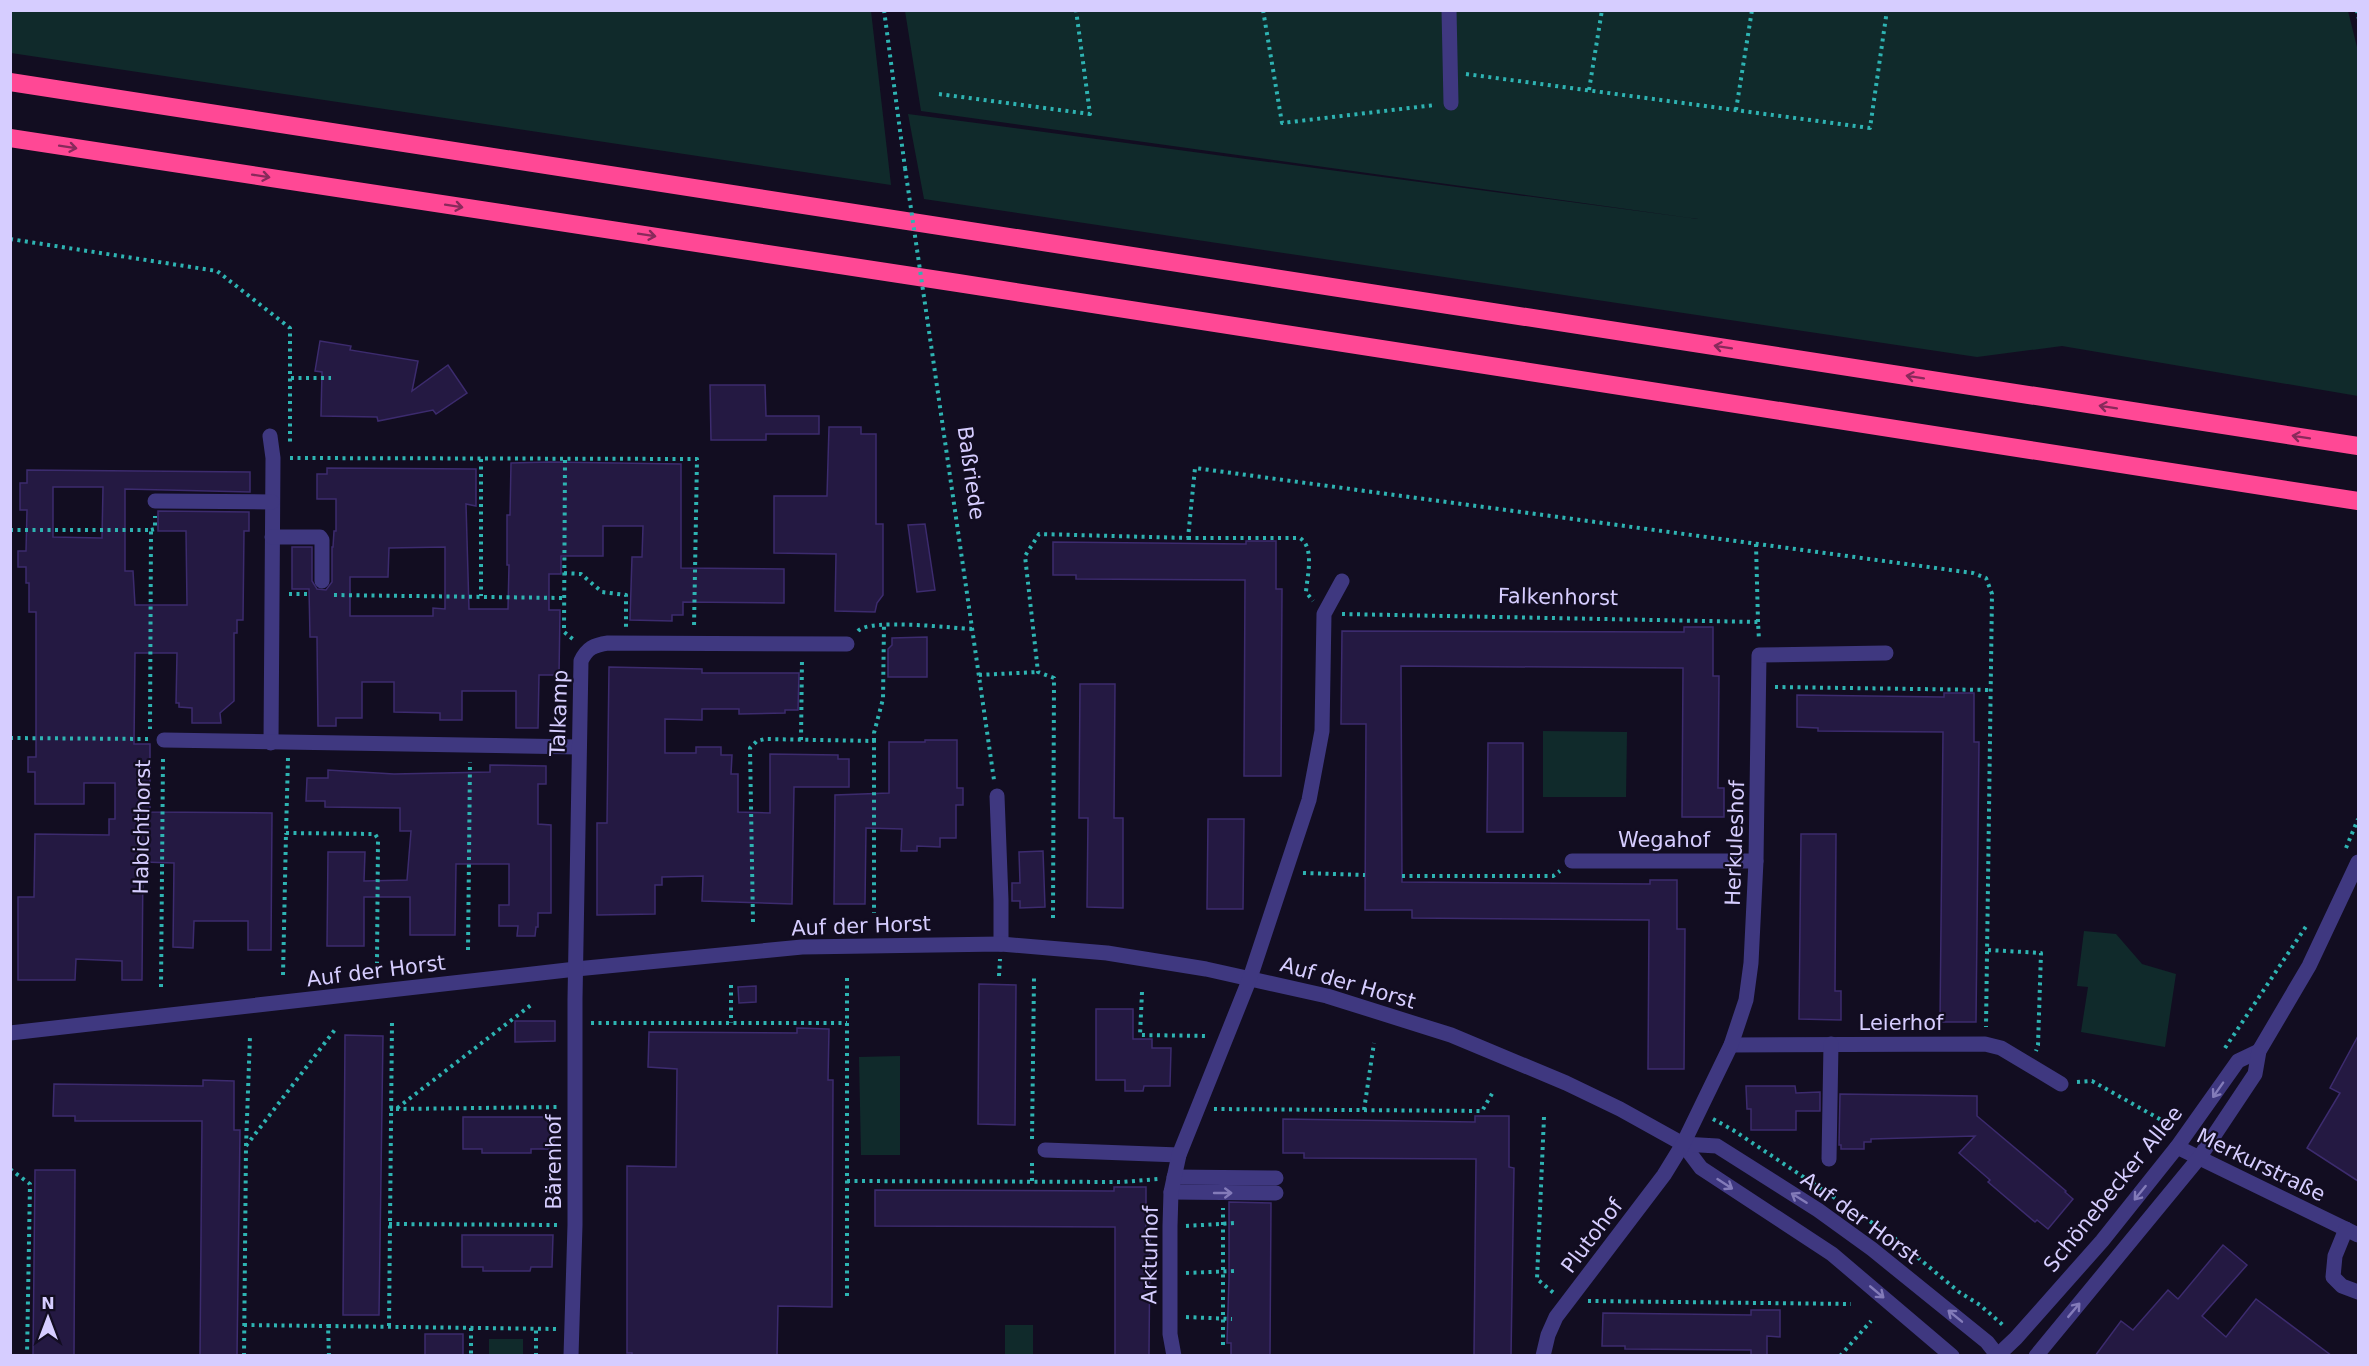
<svg xmlns="http://www.w3.org/2000/svg" width="2369" height="1366" viewBox="0 0 2369 1366" font-family="'DejaVu Sans',sans-serif">
	<rect width="100%" height="100%" fill="#120d21"/>
	<g fill="#102a2b">
		<path d="M10,11h861l20,174 -880,-132z"/>
		<path d="M905,11h1443l10,40v345l-296,-50 -85,11 -1053,-158 -16,-85 790,105 -777,-108z"/>
		<path d="M1543,731l84,1 -1,65h-83z"/>
		<path d="M2084,931l32,3 26,30 34,10 -11,73 -84,-15 7,-45 -11,-1z"/>
		<path d="M900,1056v99h-39l-2,-98z"/>
		<rect x="1005" y="1325" width="28" height="30"/>
		<rect x="489" y="1339" width="34" height="16"/>
	</g>
	<g fill="#241942" stroke="#3c2b6e" stroke-width="1.5" fill-rule="evenodd">
		<path d="M320,341l31,5 -1,4 68,11 -6,30 36,-26 19,28 -31,21 -3,-4 -55,11 -1,-4 -56,-1 1,-44 -7,-1z"/>
		<path d="M710,385h55l1,31h53v18h-53v6h-55z"/>
		<path d="M829,427h32v7h15v90h7v71l-6,8 -2,9 -40,-1 1,-57 -62,-1v-57h53z"/>
		<path d="M550,462l131,2v104l103,1v34l-101,-1v13h-11v6l-42,-1 2,-63h10l1,-31h-40v30h-42v18h-12v36h11l-1,65h-20l-1,53h-22v-37h-54v29h-22v-7l-46,-1v-30h-32v36h-26v8h-18l-1,-89h-7l-1,-48h-17v-42h20v34l5,8 9,1 6,-8v-35h1l1,-16h2v-32h-19v-25h10v-6l149,1v37l-10,-2 3,105h39l1,-44h-2v-50h3l1,-52zM445,547v62l-12,-1v8h-83v-39h38l1,-29z"/>
		<path d="M27,470l223,2v20l-125,-3v82h8l2,34h52l-1,-74h-28v-20l91,1v19h-5l-1,89h-6v13h-3v68l-14,12 1,10h-29v-15l-13,-1v-4h-3l1,-50h-42l-1,91h16v68l122,1 -1,137h-23v-29h-54l-1,27 -20,-1 1,-84 -31,-1 -1,118h-20v-19l-46,-2 -1,21h-57v-83h16l1,-63 74,1v-16h6v-36h-31v21h-49v-32h-7v-15h8v-145h-7v-29h-3v-16h-8v-16h8l1,-41h-7v-27h7zM53,487h50l-1,51 -49,-1z"/>
		<path d="M925,524l10,66 -18,2 -9,-67z"/>
		<path d="M1246,541h30v48h6l-1,187h-37l1,-196 -169,-1v-4h-23v-33l193,2z"/>
		<path d="M1684,627h29v49h6l-1,112h6v29h-42l1,-149 -282,-2 1,216 248,2v-4h27v49h8l-1,140h-36l1,-149 -237,-2v-8h-47l1,-186h-25l1,-93 342,1z"/>
		<path d="M927,637v40h-39v-28l4,-4v-7z"/>
		<path d="M609,667l93,2v4h97l-1,37h-13v3l-46,1v-5h-37v11l-37,-1v34h31v-6h25v8h11l-1,19h7v38l32,1v-59l68,1v4h11v28h-55l-2,117 -90,-3 1,-25 -41,1v8h-7v29l-58,1v-92h10z"/>
		<path d="M1080,684h35l-1,134h9v90l-36,-1 1,-89h-9z"/>
		<path d="M1944,693h30v49h5l-3,280h-36l3,-290 -125,-1v-3l-21,-1v-32l147,2z"/>
		<path d="M925,740h32v48h6v17h-7v33h-16v9l-23,-1v5h-16l1,-22 -36,-1 -1,76h-31l1,-109 54,-2v-51h36z"/>
		<path d="M1488,743h35v89h-36z"/>
		<path d="M490,765l56,1v18h-8v40l13,1v88h-13v14h-2l-1,9h-18l1,-10h-19v-21h10v-41h-53l-1,71h-45v-38h-46v49h-37l1,-94h37l-1,29 43,-1 4,-49h-11v-23l-75,-1v-6h-19l1,-23h21v-8l66,4 96,-2z"/>
		<path d="M1208,819h36l-1,90h-36z"/>
		<path d="M1801,834h35l-1,157h6v29l-42,-1z"/>
		<path d="M1043,851l2,56 -25,1v-7h-8v-18h8l-1,-31z"/>
		<path d="M979,984l37,1 -1,140 -37,-1z"/>
		<path d="M756,986v16l-17,1 -1,-16z"/>
		<path d="M1096,1009h37v30h19v9h19l-1,38h-26l-1,5h-18v-11h-29z"/>
		<path d="M515,1021h40v20l-40,1z"/>
		<path d="M797,1028l32,1 -1,51h5l-1,227 -54,-1 -1,50h-145v-3h-5v-187l49,1 1,-98 -29,-2 1,-35 148,1z"/>
		<path d="M345,1035l38,1 -4,279h-36z"/>
		<path d="M2358,1036v145l-51,-33 33,-55 -10,-5z"/>
		<path d="M203,1080l31,1v49h6l-3,226h-37l2,-235h-127v-5h-22l1,-32 149,2z"/>
		<path d="M1746,1086h49l1,7 24,-1v19h-24v19h-45v-21h-4z"/>
		<path d="M1840,1094l137,2v20l89,75 -1,1 8,7 -25,30 -11,-9 -2,2 -47,-40 2,-2 -31,-27 16,-17 -104,3v3h-7v7h-23v-4h-2z"/>
		<path d="M1475,1116h34v51l5,1 -3,188h-37l2,-197 -172,-1v-5h-21v-34l192,3z"/>
		<path d="M463,1117h91v32h-23v4h-49v-4h-19z"/>
		<path d="M35,1170h40l-1,186h-41z"/>
		<path d="M1114,1187h32v48h4l-1,121h-34v-129l-240,-1v-36l239,1z"/>
		<path d="M1229,1202l42,1 -1,153h-39v-13h-4l2,-65z"/>
		<path d="M462,1235h91l-1,32h-21l-1,4h-47v-4h-21z"/>
		<path d="M2223,1245l24,20 -45,51 24,21 30,-38 76,57h-237l26,-35 12,9 35,-40 10,9z"/>
		<path d="M1751,1310h29v27l-13,-1v20h-16v-6l-126,-1v-3h-23l1,-33 148,2z"/>
		<rect x="425" y="1334" width="38" height="22"/>
	</g>
	<g fill="none" stroke-linecap="round" stroke-linejoin="round">
		<g stroke="#2eb3b2" stroke-width="4" stroke-dasharray="3 4.5" stroke-linecap="butt">
			<path d="M884,10l21,158"/>
			<path d="M1263,10l19,113 153,-18"/>
			<path d="M2357,10l1,8"/>
			<path d="M1466,74l404,54 17,-118"/>
			<path d="M1589,90l13,-80"/>
			<path d="M939,94l151,20 -14,-104"/>
			<path d="M1736,110l16,-100"/>
			<path d="M10,239l207,32 73,57v115"/>
			<path d="M929,331l65,449"/>
			<path d="M291,378h40"/>
			<path d="M290,458l407,1 -3,168"/>
			<path d="M481,459v137"/>
			<path d="M565,460l-1,172 10,8"/>
			<path d="M10,530h141l-1,199"/>
			<path d="M151,530l4,-1v-13"/>
			<path d="M1188,538h112c15,10 7,39 6,54l7,9"/>
			<path d="M1756,544l2,78"/>
			<path d="M564,573l17,1 21,18 24,3v32"/>
			<path d="M289,594h22"/>
			<path d="M334,595l230,3"/>
			<path d="M1342,614l416,8 1,18"/>
			<path d="M858,631c12,-13 93,-3 114,-2"/>
			<path d="M979,675l59,-3"/>
			<path d="M1775,687l215,3"/>
			<path d="M10,738l139,1"/>
			<path d="M801,740l1,-81"/>
			<path d="M874,741v-8l9,-34 1,-75"/>
			<path d="M288,758l-2,75 89,1 3,5 -1,124"/>
			<path d="M2346,848l12,-29"/>
			<path d="M1303,873l62,2"/>
			<path d="M1402,876h151l7,-5"/>
			<path d="M1053,918l1,-240 -16,-6 -13,-116 14,-22 149,4 7,-70 778,105 13,5 6,16 -6,433"/>
			<path d="M753,922l-3,-174 7,-7 8,-2 109,2v172"/>
			<path d="M468,950l2,-188"/>
			<path d="M1988,950l53,3 -3,92 -2,6"/>
			<path d="M283,975l3,-142"/>
			<path d="M999,976l1,-17"/>
			<path d="M847,978v321"/>
			<path d="M731,985v38"/>
			<path d="M161,987l2,-230"/>
			<path d="M1142,992l-2,43 69,1"/>
			<path d="M591,1023h256"/>
			<path d="M2225,1048l82,-123"/>
			<path d="M2077,1082l15,-1 80,45"/>
			<path d="M390,1109h6l135,-104"/>
			<path d="M396,1109l164,-2"/>
			<path d="M1214,1109l268,2 11,-19"/>
			<path d="M1364,1110l10,-67"/>
			<path d="M1544,1117l-7,162 18,15"/>
			<path d="M1713,1119l20,11 159,106 67,56 21,13 24,21"/>
			<path d="M1032,1139l2,-161"/>
			<path d="M246,1146l91,-119"/>
			<path d="M10,1169l20,15 -3,172"/>
			<path d="M847,1181l275,1 36,-3"/>
			<path d="M1032,1181v-21"/>
			<path d="M389,1224l170,1"/>
			<path d="M1186,1226l49,-3"/>
			<path d="M1186,1273l48,-2"/>
			<path d="M1588,1301l263,3"/>
			<path d="M1186,1317l46,2"/>
			<path d="M244,1325l84,1"/>
			<path d="M389,1326l3,-305"/>
			<path d="M471,1328v28"/>
			<path d="M1223,1345v-137"/>
			<path d="M244,1356l2,-210 4,-110"/>
			<path d="M329,1356l-1,-30 229,3"/>
			<path d="M536,1356v-27"/>
			<path d="M1840,1356l31,-35"/>
		</g>
		<g stroke="#3f3880" stroke-width="15">
			<path d="M1449,10l2,93"/>
			<path d="M270,436l3,22 -2,285"/>
			<path d="M155,501l117,1"/>
			<path d="M272,537h48l2,3v41"/>
			<path d="M164,740l415,7"/>
			<path d="M997,796l4,104v44"/>
			<path d="M1572,861h184"/>
			<path d="M10,1033l566,-64 226,-22 199,-3 106,9 99,16 121,27 124,39 115,48 54,26 63,35 18,24 131,86 120,102"/>
			<path d="M1731,1045l254,-1 16,4 60,36"/>
			<path d="M1683,1144l34,2 101,64 54,39 115,93 11,14"/>
			<path d="M2177,1147l181,88"/>
			<path d="M1045,1150l134,5"/>
			<path d="M1829,1159l2,-115"/>
			<path d="M1174,1177l102,1"/>
			<path d="M1171,1192l105,1"/>
			<path d="M2346,1229l-11,27 -2,21 9,9 16,6"/>
			<path d="M571,1356l4,-131v-226l6,-338c6,-13 13,-16 27,-18l239,1"/>
			<path d="M1174,1356l-4,-22v-108l1,-34 8,-37 71,-177 59,-178 13,-69 2,-117 18,-33"/>
			<path d="M1543,1356l5,-21 8,-18 108,-142 19,-31 48,-99 15,-45 5,-37 5,-102 3,-206 127,-2"/>
			<path d="M1997,1356l19,-18 86,-97 75,-94 61,-86 21,-10"/>
			<path d="M2036,1356l163,-198 56,-84 4,-23 50,-85 49,-104"/>
		</g>
		<g stroke="#ff4895" stroke-width="18">
			<path d="M10,82l2348,364"/>
			<path d="M10,138l948,145 1400,218"/>
		</g>
		<path stroke="#2eb3b2" stroke-width="4" stroke-dasharray="3 4.5" stroke-linecap="butt" d="M905,168l24,163"/>
	</g>
	<defs><path id="oneway-shaft" d="M-6 0H5M1.5-3L5.5 0L1.5 3" fill="none" stroke-width="1.6" stroke-linecap="round" stroke-linejoin="round" transform="scale(1.5)"/></defs>
	<g stroke="#882a5b">
		<use href="#oneway-shaft" transform="translate(68 147) rotate(9)"/>
		<use href="#oneway-shaft" transform="translate(261 176) rotate(9)"/>
		<use href="#oneway-shaft" transform="translate(454 206) rotate(9)"/>
		<use href="#oneway-shaft" transform="translate(647 235) rotate(9)"/>
		<use href="#oneway-shaft" transform="translate(1723 347) rotate(-171)"/>
		<use href="#oneway-shaft" transform="translate(1915 377) rotate(-171)"/>
		<use href="#oneway-shaft" transform="translate(2108 407) rotate(-171)"/>
		<use href="#oneway-shaft" transform="translate(2301 437) rotate(-171)"/>
	</g>
	<g stroke="#837bb9">
		<use href="#oneway-shaft" transform="translate(2218 1090) rotate(125)"/>
		<use href="#oneway-shaft" transform="translate(1725 1184) rotate(33)"/>
		<use href="#oneway-shaft" transform="translate(1223 1193)"/>
		<use href="#oneway-shaft" transform="translate(2140 1193) rotate(129)"/>
		<use href="#oneway-shaft" transform="translate(1799 1198) rotate(-148)"/>
		<use href="#oneway-shaft" transform="translate(1877 1292) rotate(40)"/>
		<use href="#oneway-shaft" transform="translate(2074 1310) rotate(-50)"/>
		<use href="#oneway-shaft" transform="translate(1955 1316) rotate(-141)"/>
	</g>
	<g text-anchor="middle" dominant-baseline="central" stroke-width="4.5" stroke-linejoin="round" paint-order="stroke">
		<g font-size="21" fill="#d6cdff" stroke="#120d21">
			<text transform="translate(971 473) rotate(82)">Baßriede</text>
			<text transform="translate(1558 597) rotate(1)">Falkenhorst</text>
			<text transform="translate(559 713) rotate(-88)">Talkamp</text>
			<text transform="translate(142 827) rotate(-89)">Habichthorst</text>
			<text x="1664" y="840">Wegahof</text>
			<text transform="translate(1735 843) rotate(-88)">Herkuleshof</text>
			<text transform="translate(861 926) rotate(-2)">Auf der Horst</text>
			<text transform="translate(376 971) rotate(-7)">Auf der Horst</text>
			<text transform="translate(1348 983) rotate(16)">Auf der Horst</text>
			<text x="1901" y="1023">Leierhof</text>
			<text transform="translate(554 1162) rotate(-90)">Bärenhof</text>
			<text transform="translate(2261 1165) rotate(26)">Merkurstraße</text>
			<text transform="translate(2113 1189) rotate(-51)">Schönebecker Allee</text>
			<text transform="translate(1860 1218) rotate(36)">Auf der Horst</text>
			<text transform="translate(1592 1236) rotate(-53)">Plutohof</text>
			<text transform="translate(1150 1255) rotate(-89)">Arkturhof</text>
		</g>
	</g>
	<rect width="2369" height="1366" fill="none" stroke="#d6cdff" stroke-width="24"/>
	<g transform="translate(48 1318)" stroke="#120d21" stroke-width="4.5" paint-order="stroke">
	<path d="M0-4.5L10 22L0 15L-10 22Z" fill="#d6cdff"/>
	<text y="-9" font-size="16" font-weight="bold" text-anchor="middle" fill="#d6cdff">N</text>
	</g>
</svg>
